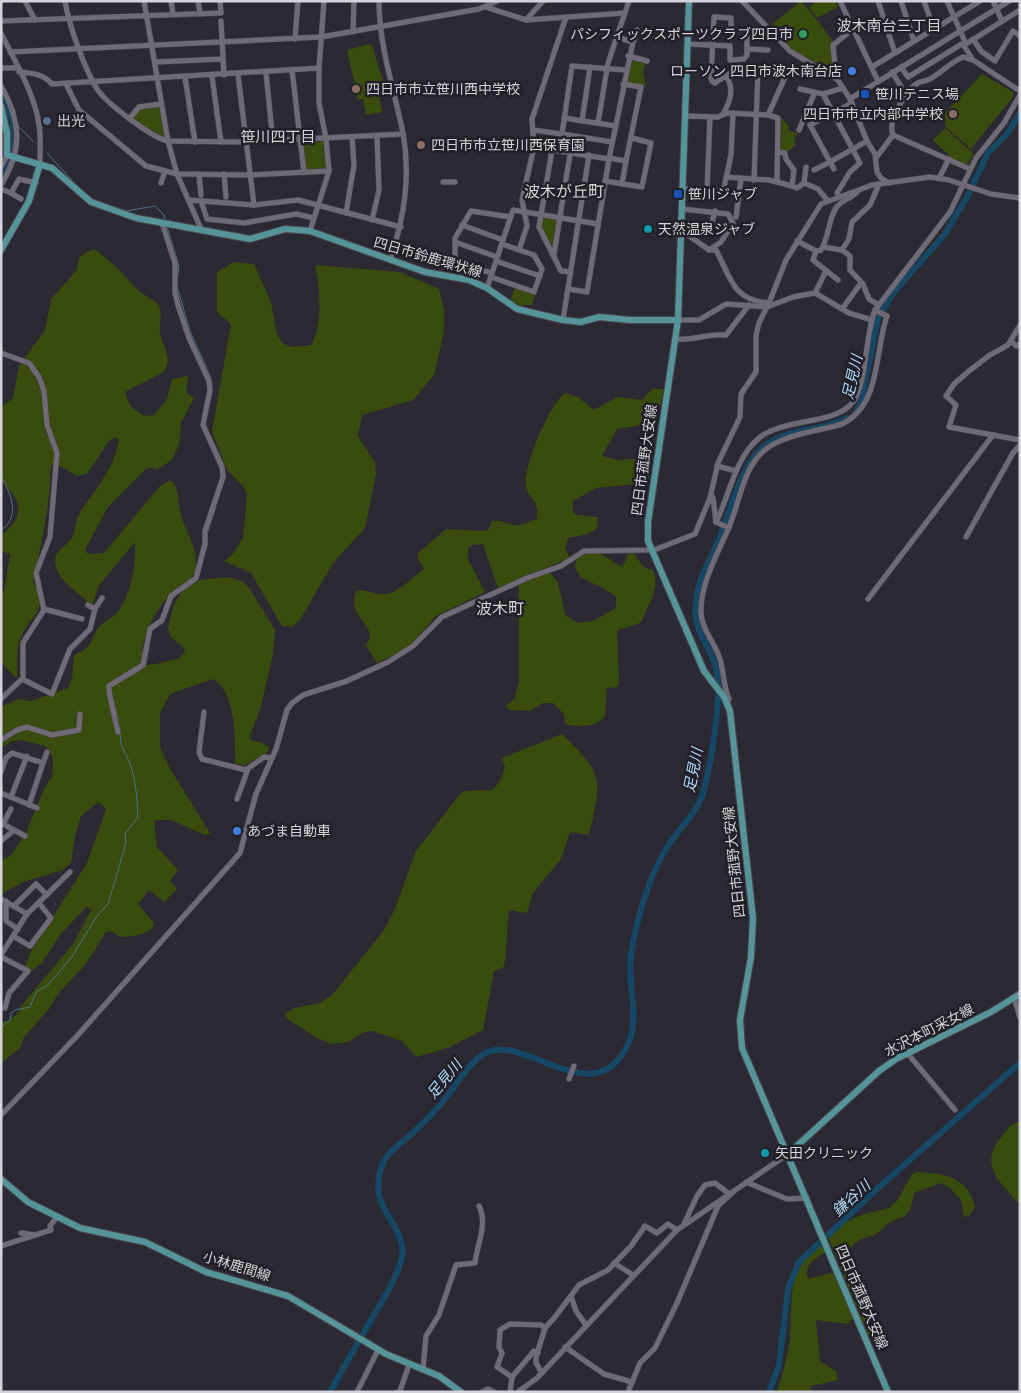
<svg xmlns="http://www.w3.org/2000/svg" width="1021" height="1393" viewBox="0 0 1021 1393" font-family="'PT Sans','Noto Sans JP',sans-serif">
	<rect width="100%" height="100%" fill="#2b2932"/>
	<g fill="#394c0e">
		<path d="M801,1l16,19 17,23v30l-44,-25 -19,-23z"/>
		<path d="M818,1h17l3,6 -21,11 -8,-11z"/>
		<path d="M369,44l3,1 15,49 -10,2h2l3,16 -16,3 -3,-16 -5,1 -11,-50z"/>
		<path d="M630,58l16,4 -3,10 3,14 -20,-3z"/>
		<path d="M982,74l31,18v5l-42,52 -26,-23v-13z"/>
		<path d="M158,106l2,1 5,31 -13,-5 -19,-15 7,-9z"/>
		<path d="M782,118l7,9 -1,3 10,4 -4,4 2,7 -9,7 -7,-2z"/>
		<path d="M945,128l29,26 -8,11 -12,-5 -21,-20z"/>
		<path d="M323,141l3,28 -20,1 -4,-27z"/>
		<path d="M544,217l14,3 -5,28 -12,-21z"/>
		<path d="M94,249c18,12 30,27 45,42 6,5 15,8 19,14 5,6 1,19 2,27 1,12 14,25 4,40l-39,20 5,14 14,10 10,-1 13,-16 5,-20 16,-3 -2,16 8,6 -13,25 -2,22 -8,16 -14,8 -10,-1 -39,39 -23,43 3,4 16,-1 56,-67 9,-5 4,1c6,9 5,20 7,30 5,20 20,37 15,59 -3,10 -19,17 -25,24 -14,13 -34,51 -26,69 7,3 24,-4 34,-5l7,-7 -2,-5 -12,-10 -3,-9 5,-21 10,-18 17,-9 28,-3 14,4 8,8 25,41 -2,24 -13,56 -10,25v5l10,2 9,5 -1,5 -23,13 -10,-1c0,-25 2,-70 -22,-85l-43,15 -10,19v34l9,20 41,66 -5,2 -34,-15h-17l3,27 21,23 -8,11 7,8 -13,13 -15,-12 -11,14 15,18v5c-7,9 -22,9 -33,10l-9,-6 -5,1 -21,33 -27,29 -9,15 -25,28 -4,11 -19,15v-42h7l9,-7 8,-13 48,-57 18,-34 -4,-4 -27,29 -18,28 -12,9 -5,-5 5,-14 57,-90 19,-54 -7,-7 -18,14 -6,20 -4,27 -8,7 -40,12 -22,12v-34l9,-4 15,-21 19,-46 8,-13 1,-16 -3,-10 -8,-5 -22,-5 -8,1 -11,7v-41l17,-8 13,2 37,-13 4,-10 2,-23c22,-10 13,-12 25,-28 5,-6 13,-9 18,-14 12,-13 22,-54 17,-70l-36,44 -5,17 -5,-2c-11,-10 -33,-24 -33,-41 1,-12 13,-16 18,-25 3,-7 2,-16 6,-22 16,-25 35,-44 40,-75l-5,-1 -5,3 -22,33 -10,2 -22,-13 -4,3c-1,39 -9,77 -18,115 18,30 -4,34 -13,59 -4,10 -2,27 -3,39l-16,-17v-70l3,1 6,-39 -9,-3v-15c9,-8 22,-21 16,-35 -3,-7 -12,-14 -16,-23v-71l12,-9 6,-32 26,-36 6,-31 25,-28 4,-15z"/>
		<path d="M234,262l20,2 17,38 6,32 5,9 10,4 19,-2c12,-19 9,-59 4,-80l85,7 39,17 5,22v21l-10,43 -21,25 -51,15 -4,21 17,27 1,11 -11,54 -32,35 -33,57 -8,7 -10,-1 -31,-53 -27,-12 9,-7 10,-17 4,-43 -5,-9 -15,-15 -15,-39 19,-107 -14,-12v-40z"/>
		<path d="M515,287l20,7 -3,11h-10l-1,3 -11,-6z"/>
		<path d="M652,389h12l-8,34 -39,6 -15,27 15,4 36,-2 -5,25 -52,5 -23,13v11l4,3 21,2 -1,11 -9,6 -20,4 -3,10 5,10 -72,30 -15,-44 -11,1 -4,3v11l17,33 -49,24 -21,24 -15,12 -23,11 -11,-18c12,-15 -8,-24 -11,-37 -2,-5 0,-12 1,-17 8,-3 17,4 27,3 15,0 30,-17 41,-25l-6,-11v-5l28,-24 37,2 5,-1 4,-9c8,-2 13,2 20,4 10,1 17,-3 25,-6 2,-21 -7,-17 -11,-32 -4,-17 24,-86 40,-94l12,4 16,13 23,-13 25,3z"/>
		<path d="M596,551l26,16 7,-14h5l9,14 10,3c8,21 -5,32 -11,51l-4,3 -21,6 2,51 -1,6 -11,1 -2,28c-9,12 -27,11 -40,8l-1,-10 -11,-11h-10l-13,8 -21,-1 -3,-4 8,-7 5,-16v-100l30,-11 9,10 7,33 13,8 15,-2 23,-13v-11l-13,-9 -23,-11 -5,-10 2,-10z"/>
		<path d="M562,734c42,41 40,44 27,101l-19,-3 -9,27 -28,34 -6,20 -18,-3c-2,12 -2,51 -6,58l-9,3 -11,59 -35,18 -32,9 -14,-16 -30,-10 -10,2 -14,9 -16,2 -15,-6 -31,-20v-5l8,-5 26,-5 13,-9 51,-64 10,-19 22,-60 44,-57 4,-3 29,-1 7,-9 5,-13 -3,-10z"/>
		<path d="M1020,1122v83c-19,-22 -43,-40 -18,-69 5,-7 9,-13 18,-14z"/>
		<path d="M916,1172c27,1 53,5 59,35l-6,9 -5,1 -3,-17 -11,-12 -9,-5 -27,10 -4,17 -5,6 -15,6 -13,12 -18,6 -13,11 -1,5 -1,9 9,17 19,52 -4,2 -39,-97 11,-15 24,-10 25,-6 8,-7 15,-27z"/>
		<path d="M822,1245l4,7c-11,6 -23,13 -18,27l27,-7 19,45 -6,7 -32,-4 4,41 16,10 2,9 -27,6 -1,6h-33c5,-17 11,-36 13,-53 3,-39 -5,-70 32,-94z"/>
	</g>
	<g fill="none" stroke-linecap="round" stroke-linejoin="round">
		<g stroke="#4f7288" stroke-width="1">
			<path d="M19,127l15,15"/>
			<path d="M47,153l30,33"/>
			<path d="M126,211l29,-5 8,8 3,7"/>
			<path d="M167,227l12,39 -2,18"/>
			<path d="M178,290l12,41 20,45 2,14"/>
			<path d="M214,443l10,22"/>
			<path d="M1,477c10,15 20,41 0,53"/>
			<path d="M207,534l9,-27"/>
			<path d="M199,575l8,-32"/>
			<path d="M186,589l10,-8"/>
			<path d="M157,627l7,-5"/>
			<path d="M146,663l3,-15"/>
			<path d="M131,676l9,-6"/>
			<path d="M113,698l5,22"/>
			<path d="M1,1027l9,-7 1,-7 4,-3 15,-3 6,-15 12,-7 23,-27 26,-42 11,-12 18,-61 -1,-9 13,-17c-1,-17 -2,-37 -8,-53 -5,-14 -9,-13 -10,-30"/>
		</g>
		<g stroke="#164866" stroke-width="6">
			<path d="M1,95l12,26v30"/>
			<path d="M1,178l9,-17"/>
			<path d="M856,412l5,-10 17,-84 16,-26 51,-58 22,-37 21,-44 19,-19 13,-20"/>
			<path d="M330,1392c15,-27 30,-53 45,-79 10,-16 21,-34 26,-52 8,-26 -17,-42 -22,-66 -2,-10 0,-28 7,-37 5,-9 16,-15 23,-22 12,-10 22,-21 32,-32 13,-15 22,-33 37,-46 39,-36 115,62 150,-14 13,-29 -2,-61 3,-90 6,-35 17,-75 35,-105 12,-20 32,-36 38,-59 7,-28 19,-96 12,-122 -4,-17 -17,-32 -20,-48 -2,-11 1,-28 4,-38 6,-17 15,-32 21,-48 11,-27 17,-59 37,-82 24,-26 62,-19 90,-34"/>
			<path d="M769,1392l10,-27 9,-76 11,-27 79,-74 142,-125"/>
		</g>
		<g stroke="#4a474f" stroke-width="6">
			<g id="minor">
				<path d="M25,1l10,19"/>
				<path d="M65,1c4,25 19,66 32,88 9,14 55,49 71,52l78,1 157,-8"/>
				<path d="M144,1l24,140 9,33 25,57"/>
				<path d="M171,1l2,13"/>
				<path d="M198,1l2,12"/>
				<path d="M379,1c0,45 15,88 24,132 8,44 1,85 -13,127"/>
				<path d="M742,1l48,50 48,29 12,19 17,42 8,13 2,18 4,6 8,5"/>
				<path d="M840,1l38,80"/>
				<path d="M878,1l17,52"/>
				<path d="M901,1l13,40"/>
				<path d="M924,1l10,29"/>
				<path d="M947,1l19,43 54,-34"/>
				<path d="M993,1l9,20"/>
				<path d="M486,7l40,13 99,-7"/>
				<path d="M526,20l17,-19"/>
				<path d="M1,21l220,-8 -1,-12"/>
				<path d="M221,21l3,54"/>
				<path d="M353,32l1,-31"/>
				<path d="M1,33c14,29 33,59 38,91 2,13 1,27 1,40"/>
				<path d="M295,39l3,-38"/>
				<path d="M973,39l8,12 14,10 18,-30 7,5"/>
				<path d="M633,42l4,-12"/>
				<path d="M688,44l42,2v14l14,-1 3,-4v-25h-16v-12l-17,-1 -3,61 1,3 3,2 17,-11 16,-5 39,6 -19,42"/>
				<path d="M964,46l9,14"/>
				<path d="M747,49l21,1"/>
				<path d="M10,52l311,-15 158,-28 18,-8"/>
				<path d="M628,56l19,5"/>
				<path d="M155,62l68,-3"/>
				<path d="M872,67l108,-66"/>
				<path d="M901,67l7,10 57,-35"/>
				<path d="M1,68h16"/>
				<path d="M292,70l12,102"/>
				<path d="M19,72c14,1 24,2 33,12l267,-16"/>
				<path d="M892,72l15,24"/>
				<path d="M266,73l7,69"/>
				<path d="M238,75l16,130"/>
				<path d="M212,76l9,66"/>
				<path d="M185,77l10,65"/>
				<path d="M836,77l-3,-32 20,-16"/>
				<path d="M66,84l13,26 67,56 31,8 73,1 79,-4"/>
				<path d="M1,86c20,35 22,64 0,99"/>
				<path d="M800,89l23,5 20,-6"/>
				<path d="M823,94l37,69 -10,9 -13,21 3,4"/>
				<path d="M850,99l159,-98"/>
				<path d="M852,103l-42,22 20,37 37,-21"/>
				<path d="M723,114c7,-12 12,-25 3,-38"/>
				<path d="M685,116l33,1 9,-4 41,2 10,3 -1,64"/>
				<path d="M130,118l9,-11 22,-3"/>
				<path d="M564,118l52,8"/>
				<path d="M582,121l8,-54"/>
				<path d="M598,123l10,-60 21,-62"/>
				<path d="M533,130l29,4 10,-68 53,4"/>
				<path d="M799,130l15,-36"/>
				<path d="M562,134l50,8"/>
				<path d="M893,135l77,34"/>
				<path d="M534,147l75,12"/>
				<path d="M552,150l-13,77 22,44 10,1"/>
				<path d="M609,158l17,3 15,-74 -18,-3"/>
				<path d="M876,158l17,-23c-6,-14 12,-42 23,-51 4,-3 10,-3 14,-5 12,-7 21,-17 33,-22l10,3 47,31"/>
				<path d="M1,167l6,-12"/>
				<path d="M814,170l16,-8 4,7"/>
				<path d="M199,174l2,21"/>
				<path d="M224,174l2,23"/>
				<path d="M726,177l43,3 23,6 2,-16 -8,-11 -1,-6 -7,-1"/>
				<path d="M939,178l10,-19"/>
				<path d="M754,180l4,-111"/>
				<path d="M605,181l37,6 9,-44 -19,-5"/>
				<path d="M443,182h12"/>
				<path d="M161,183l4,-12"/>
				<path d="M804,183l2,-16"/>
				<path d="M622,184l4,-23"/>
				<path d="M792,186l5,2 7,-5 14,6 10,12"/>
				<path d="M1,189l10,4 8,-14 17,4"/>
				<path d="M683,189l39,1 2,-2 7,-33 2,-42"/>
				<path d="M707,190l3,-73"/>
				<path d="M11,193l10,6"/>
				<path d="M189,200l65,5 44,-5 103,27"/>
				<path d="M201,201l6,18 37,4 52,-9 18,4"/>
				<path d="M346,213l8,-48 -2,-28"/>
				<path d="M736,217l5,-38"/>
				<path d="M372,220l7,-30 -2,-54"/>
				<path d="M712,222l3,-11"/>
				<path d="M462,225l41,15"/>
				<path d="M681,230l28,20 12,-8 12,-19 -5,-9 -46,-5"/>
				<path d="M310,231l19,-60 -3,-32 -7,-36v-35l5,-67"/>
				<path d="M797,241l19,10 5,-1c8,-12 7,-30 15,-42 6,-9 16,-9 22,-17"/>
				<path d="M455,242l42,15"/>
				<path d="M823,247l19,3"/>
				<path d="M519,250l8,-24 -5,-26 12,-53 -2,-28 34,-102"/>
				<path d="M709,250h7c15,28 16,50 53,53"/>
				<path d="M816,251l-3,9 25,20"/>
				<path d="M554,254l19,-118"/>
				<path d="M496,261l44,15"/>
				<path d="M491,273l-36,-12v-23l16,-27 40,6"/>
				<path d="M491,277l43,15 8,-23 -8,-14 -32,-11"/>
				<path d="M487,288l26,-78 85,14"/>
				<path d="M568,289l19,3 22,-133 24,-117 -17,-5"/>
				<path d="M815,293l11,-22"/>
				<path d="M879,305l-10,-6 -6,-15 -13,-14v-14l-8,-6 7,-11 3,-17 18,-17 9,-21"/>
				<path d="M842,309l19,-26"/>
				<path d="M563,320l26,-165"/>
				<path d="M678,320h21l27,-16 41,3 26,-10 22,-4 34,20 23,7"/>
				<path d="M1020,325l-12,20 -18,10 -21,16 -15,13 -8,12 10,9 -7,22 71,13"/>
				<path d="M675,339c18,2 33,-6 51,-4l23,-30"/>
				<path d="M1011,341l5,5 4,-2"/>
				<path d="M1,353l28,10 10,14 5,14 3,34 10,28 -7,84 -14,36 8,37 -21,33v35l-22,21"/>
				<path d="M717,466l19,5"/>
				<path d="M711,495l2,3 3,24"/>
				<path d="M716,522c14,-27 18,-63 43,-84 26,-21 75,-12 94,-36 14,-19 12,-67 22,-92l75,-98 26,-54 28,-35 16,-28"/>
				<path d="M716,522l13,6"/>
				<path d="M966,537l47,-84 7,-8"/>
				<path d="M868,599l125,-164"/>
				<path d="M88,605l7,4"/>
				<path d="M44,609l38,10"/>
				<path d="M22,679l30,15 18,-45 20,-20 5,-20 7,-11"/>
				<path d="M727,702l2,-3c-6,-13 -5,-27 -9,-40 -5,-16 -18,-29 -19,-46 -1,-29 17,-60 28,-86 11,-25 14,-61 37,-78 20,-15 53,-18 76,-25 40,-20 32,-72 45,-108l-12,-6"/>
				<path d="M204,712l-5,40 3,7 44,11 18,-13 8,1"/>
				<path d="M118,732c-2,-10 -10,-39 -9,-46l34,-21 7,-36 12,-9 9,-24 25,-18 9,-34v-13l18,-54 -1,-10 -19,-42 7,-35 -1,-9 -20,-43 -11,-33 -3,-12v-30l-13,-40"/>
				<path d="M1,740l16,-10 10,-3 25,8 27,-5 1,-16"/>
				<path d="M43,763l4,-11"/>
				<path d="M1,772l5,-14 6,-5 31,10 -14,42"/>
				<path d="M1,793l36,15"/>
				<path d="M11,797l16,-41"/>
				<path d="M237,799l11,-30"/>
				<path d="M1,823l24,13"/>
				<path d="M3,824l8,-15"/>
				<path d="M1,841l13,-11"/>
				<path d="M1,899l26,15"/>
				<path d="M6,901v20l12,8"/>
				<path d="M14,906l22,-22 11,11"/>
				<path d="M13,936l17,10 21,-28 -12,-15"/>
				<path d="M1,955l26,-41 43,-42"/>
				<path d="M1,957l27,14 -19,22 -4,15"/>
				<path d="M1014,997l6,21"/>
				<path d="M908,1054l47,56"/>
				<path d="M569,1079l5,-13"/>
				<path d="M1,1115l76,-79 163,-183 16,-59 20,-45 11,-39 5,-7 11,-8 44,-14 41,-19 25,-16 29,-29 85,-39 34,-12 23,-15 70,-1 41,-16 15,-36 8,-35 22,-46 1,-23 15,-22v-37l3,-12 10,-20 17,-43 35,-56 51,-19 58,-8 19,3 42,14 29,4"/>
				<path d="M746,1182l41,17 20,-1"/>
				<path d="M684,1224l13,-28 8,-11 10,-2 13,10"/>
				<path d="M21,1233l14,2"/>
				<path d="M1,1246l50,-16 -1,-4 7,-9"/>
				<path d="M614,1263l19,12"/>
				<path d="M571,1296l5,15 10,14"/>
				<path d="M565,1347l39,27 28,8"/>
				<path d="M423,1369l3,-33 13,-21 17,-50 19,-2c2,-18 13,-40 4,-57"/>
				<path d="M542,1373l-6,-10v-6l9,-29 10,-11 24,-32 29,-15 23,-24 14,-20 12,7 11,-9 9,6"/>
				<path d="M512,1377l-15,-10 5,-14 -3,-6 1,-17 10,-6 31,1 4,3"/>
				<path d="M357,1392l21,-42"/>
				<path d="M398,1392l2,-1 9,-26"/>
				<path d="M482,1392l6,-3 6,3"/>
				<path d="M510,1392l2,-15 22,-26 4,2"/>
				<path d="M518,1392l19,-14 140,-148 111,-76"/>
				<path d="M628,1392l12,-29 15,-15 22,-45 41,-97 14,-13"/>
			</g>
		</g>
		<g stroke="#4a474f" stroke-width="8">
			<g id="major">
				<path d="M689,1l-11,319 -30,202v19l56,130 20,26 6,14 23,207 -2,39 -11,63 2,28 146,344"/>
				<path d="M1,106l6,27v22l45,13 39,34 45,16 114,21 35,-10 25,2 115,41 44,8 18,8 30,21 46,11 18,2 18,-5 31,3h48"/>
				<path d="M1,250l28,-49 11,-37"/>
				<path d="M788,1154l91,-83 17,-12 95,-47 29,-18"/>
				<path d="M1,1179l27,23 52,26 65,14 61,30 82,24 98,58 53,22 22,16"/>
			</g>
		</g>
		<use href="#minor" stroke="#6e6b76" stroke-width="5"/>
		<use href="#major" stroke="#559498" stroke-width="6"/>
	</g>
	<circle fill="#2e9e5b" stroke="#211f28" stroke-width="2" cx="803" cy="34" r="5"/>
	<g fill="#3f7fe0" stroke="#211f28" stroke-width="2">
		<circle cx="852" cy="71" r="5"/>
		<circle cx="237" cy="831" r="5"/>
	</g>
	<g fill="#8d6e63" stroke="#211f28" stroke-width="2">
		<circle cx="356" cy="89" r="5"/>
		<circle cx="953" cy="114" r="5"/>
		<circle cx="421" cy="145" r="5"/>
	</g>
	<g fill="#1a4fb4" stroke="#211f28" stroke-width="2">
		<rect x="860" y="89" width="10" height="10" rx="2.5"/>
		<rect x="673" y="189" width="10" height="10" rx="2.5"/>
	</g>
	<circle fill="#5c6f8a" stroke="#211f28" stroke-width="2" cx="47" cy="121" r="5"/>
	<g fill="#0f9aa8" stroke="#211f28" stroke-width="2">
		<circle cx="648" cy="229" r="5"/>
		<circle cx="765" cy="1153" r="5"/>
	</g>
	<g text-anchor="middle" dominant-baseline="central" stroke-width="5" stroke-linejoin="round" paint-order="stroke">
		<g font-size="14" fill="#d4d3d9" stroke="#211f28" text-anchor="start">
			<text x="793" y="34" text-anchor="end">パシフィックスポーツクラブ四日市</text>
			<text x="842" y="71" text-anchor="end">ローソン 四日市波木南台店</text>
			<text x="366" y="89">四日市市立笹川西中学校</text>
			<text x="875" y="94">笹川テニス場</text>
			<text x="943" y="114" text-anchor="end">四日市市立内部中学校</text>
			<text x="57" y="121">出光</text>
			<text x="431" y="145">四日市市立笹川西保育園</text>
			<text x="688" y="194">笹川ジャブ</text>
			<text x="658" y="229">天然温泉ジャブ</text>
			<text x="247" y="831">あづま自動車</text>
			<text x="775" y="1153">矢田クリニック</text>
		</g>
		<g font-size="14" fill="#d4d3d9" stroke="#211f28">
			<text transform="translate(428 257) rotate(16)">四日市鈴鹿環状線</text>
			<text transform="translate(644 460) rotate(-82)">四日市菰野大安線</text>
			<text transform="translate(734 862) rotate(-96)">四日市菰野大安線</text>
			<text transform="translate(929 1030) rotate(-27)">水沢本町采女線</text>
			<text transform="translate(237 1266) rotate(17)">小林鹿間線</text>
			<text transform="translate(862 1297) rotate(67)">四日市菰野大安線</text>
		</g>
		<g font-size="15" fill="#d4d3d9" stroke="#211f28">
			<text x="889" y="25">波木南台三丁目</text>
			<text x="278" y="136">笹川四丁目</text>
		</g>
		<g font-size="15" font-style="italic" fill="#afd9f6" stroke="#211f28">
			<text transform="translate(852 377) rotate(-77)">足見川</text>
			<text transform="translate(693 770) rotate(-79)">足見川</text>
			<text transform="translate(444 1079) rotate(-50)">足見川</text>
			<text transform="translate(851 1198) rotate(-42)">鎌谷川</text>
		</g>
		<g font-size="16" fill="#d4d3d9" stroke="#211f28">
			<text x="564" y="191">波木が丘町</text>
			<text x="500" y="608">波木町</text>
		</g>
	</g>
	<rect width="1021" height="1393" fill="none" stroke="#d4d3d9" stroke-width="5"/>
</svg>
